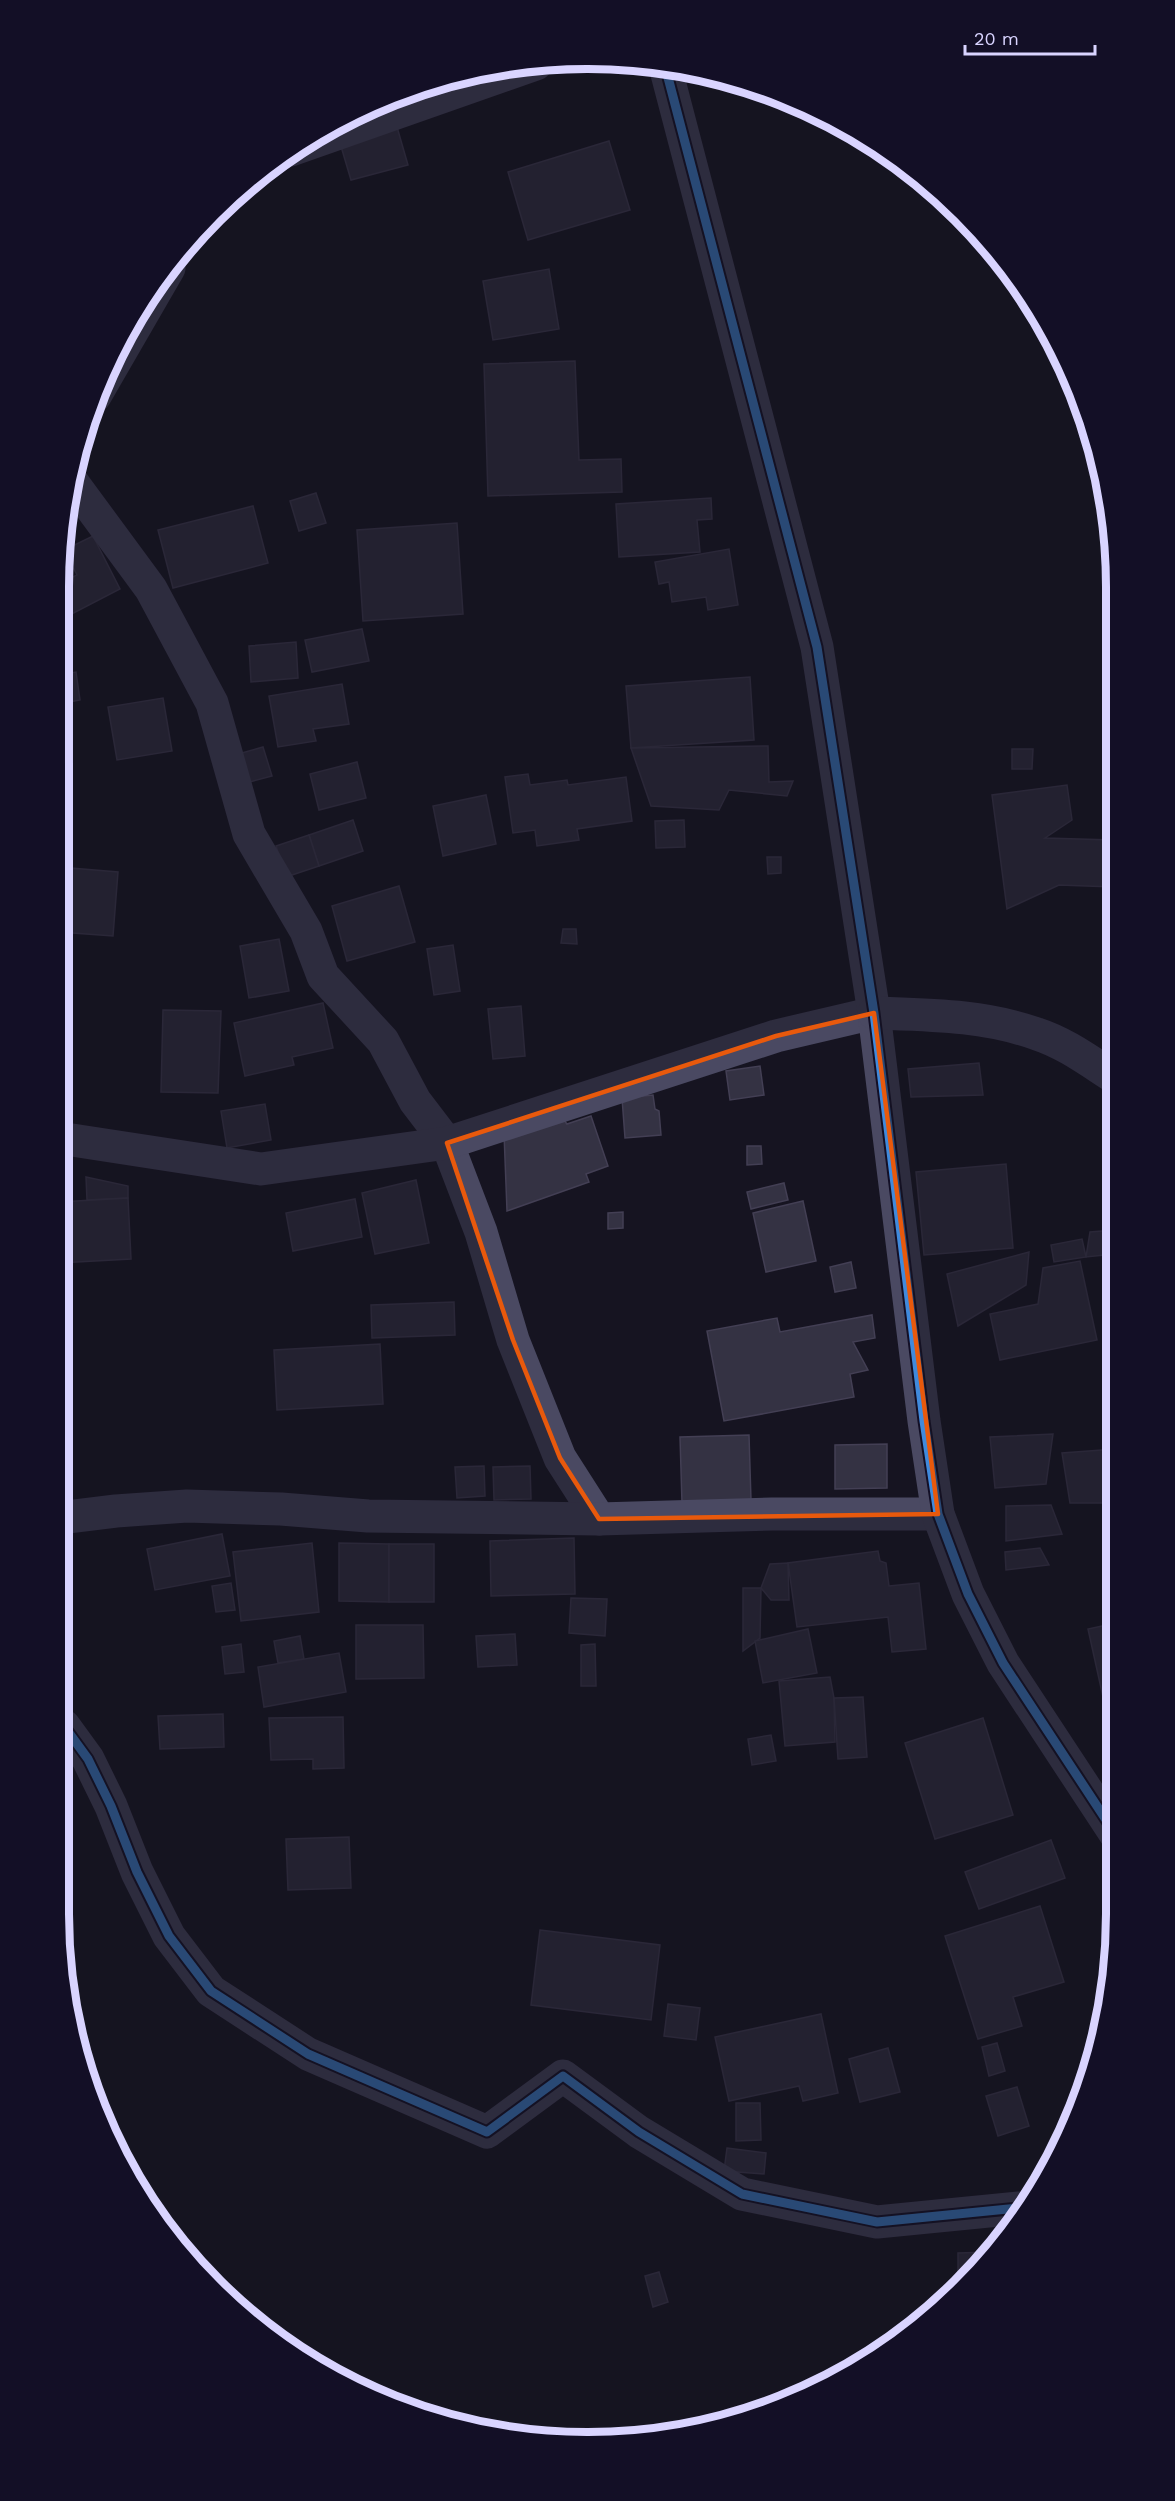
<svg xmlns="http://www.w3.org/2000/svg" width="1175" height="2501" viewBox="0 0 1175 2501" font-family="'Work Sans',sans-serif">
	<rect width="100%" height="100%" fill="#161421"/>
	<g fill="#343243" stroke="#433f54" stroke-width="1.5">
		<path d="M397,127l11,38 -57,15 -11,-37z"/>
		<path d="M609,141l21,69 -102,30 -20,-68z"/>
		<path d="M549,269l10,60 -66,11 -10,-59z"/>
		<path d="M575,361l4,99 42,-1 1,33 -134,4 -4,-132z"/>
		<path d="M316,493l10,30 -27,8 -9,-30z"/>
		<path d="M711,498l1,21 -15,1 3,32 -81,5 -3,-53z"/>
		<path d="M253,506l15,57 -95,25 -15,-58z"/>
		<path d="M457,523l6,91 -100,7 -6,-91z"/>
		<path d="M93,536l27,53 -56,29 -5,-12v-22l18,-9 -13,-25z"/>
		<path d="M729,549l9,56 -30,5 -2,-13 -34,5 -3,-20 -10,2 -4,-22z"/>
		<path d="M59,618h5l7,48 -12,2z"/>
		<path d="M362,629l7,32 -57,11 -7,-32z"/>
		<path d="M296,642l2,36 -47,4 -2,-36z"/>
		<path d="M76,672l4,28 -21,4v-29z"/>
		<path d="M750,677l4,63 -123,8 -5,-62z"/>
		<path d="M342,684l7,40 -36,5 3,12 -38,6 -9,-51z"/>
		<path d="M163,698l9,53 -55,9 -9,-53z"/>
		<path d="M768,746l1,36 24,-1 -6,15 -58,-6 -10,20 -68,-4 -20,-58z"/>
		<path d="M263,747l9,29 -26,7 -8,-29z"/>
		<path d="M1012,749h21l-1,20h-20z"/>
		<path d="M357,762l9,36 -47,12 -9,-36z"/>
		<path d="M528,774l2,11 37,-5 1,5 58,-8 6,44 -55,8 2,11 -42,6 -2,-16 -22,3 -8,-56z"/>
		<path d="M1067,785l5,35 -27,18 68,2v47l-54,-2 -52,24 -15,-114z"/>
		<path d="M486,795l10,49 -53,12 -10,-50z"/>
		<path d="M353,820l10,31 -44,15 -10,-31z"/>
		<path d="M684,820l1,27 -29,1 -1,-27z"/>
		<path d="M309,835l10,31 -33,11 -10,-31z"/>
		<path d="M767,857h14v16l-13,1z"/>
		<path d="M59,867l59,5 -5,64 -54,-4z"/>
		<path d="M399,886l16,56 -68,19 -15,-55z"/>
		<path d="M563,929h13l1,15 -16,-1z"/>
		<path d="M279,939l10,52 -40,7 -9,-52z"/>
		<path d="M453,945l7,46 -26,4 -7,-46z"/>
		<path d="M323,1003l10,45 -41,9 2,8 -49,11 -11,-53z"/>
		<path d="M521,1006l4,50 -32,3 -5,-50z"/>
		<path d="M163,1010l58,1 -3,82 -57,-1z"/>
		<path d="M979,1063l4,32 -72,2 -3,-28z"/>
		<path d="M760,1066l4,29 -34,5 -4,-29z"/>
		<path d="M653,1095l2,14 4,2 2,24 -36,3 -3,-40z"/>
		<path d="M265,1104l6,36 -44,8 -6,-37z"/>
		<path d="M559,1114l8,10 24,-8 17,50 -22,8 3,8 -82,29 -3,-78z"/>
		<path d="M747,1146h14l1,18 -15,1z"/>
		<path d="M1006,1164l7,84 -89,7 -8,-83z"/>
		<path d="M86,1177l42,9v12l-41,2z"/>
		<path d="M416,1180l13,63 -54,11 -13,-61z"/>
		<path d="M784,1183l4,17 -37,9 -4,-17z"/>
		<path d="M128,1198l3,61 -72,4v-61z"/>
		<path d="M355,1199l7,38 -69,14 -7,-38z"/>
		<path d="M803,1201l13,60 -50,11 -13,-59z"/>
		<path d="M623,1212v16l-15,1v-16z"/>
		<path d="M1114,1230v24l-28,3 4,-25z"/>
		<path d="M1082,1239l4,18 -32,5 -3,-17z"/>
		<path d="M1029,1252l-3,33 -68,41 -11,-52z"/>
		<path d="M1114,1254l1,79 -7,1 -4,-79z"/>
		<path d="M1080,1261l17,79 -97,20 -10,-46 48,-10 5,-36z"/>
		<path d="M851,1262l5,26 -21,4 -5,-25z"/>
		<path d="M454,1302l1,33 -83,3 -1,-33z"/>
		<path d="M872,1315l3,23 -22,4 15,28 -18,4 4,23 -130,24 -17,-90 70,-13 3,14z"/>
		<path d="M380,1344l3,60 -106,6 -3,-60z"/>
		<path d="M1053,1434l-7,50 -51,4 -5,-51z"/>
		<path d="M749,1435l2,65 -69,3 -2,-66z"/>
		<path d="M887,1444v44l-52,1v-44z"/>
		<path d="M1115,1449v54h-45l-8,-50z"/>
		<path d="M484,1466l1,30 -28,2 -2,-31z"/>
		<path d="M530,1466l1,33 -37,1 -1,-33z"/>
		<path d="M1051,1505l11,29 -56,7v-35z"/>
		<path d="M222,1534l8,42 -75,14 -8,-41z"/>
		<path d="M574,1538l1,56 -84,2 -1,-55z"/>
		<path d="M312,1543l7,69 -78,9 -8,-69z"/>
		<path d="M339,1543l50,1v58l-50,-1z"/>
		<rect x="389" y="1544" width="45" height="58"/>
		<path d="M1040,1548l9,17 -43,5 -1,-18z"/>
		<path d="M878,1551l2,10 6,2 3,23 30,-3 7,66 -34,3 -4,-35 -91,10 -9,-64z"/>
		<path d="M788,1563l1,37h-18l-10,-12 9,-24z"/>
		<path d="M231,1583l4,27 -19,2 -4,-26z"/>
		<path d="M743,1588h18l-1,50 -17,13z"/>
		<path d="M571,1598l36,1 -2,37 -36,-3z"/>
		<path d="M1116,1623v71l-13,3 -15,-68z"/>
		<path d="M356,1625h67l1,53 -68,1z"/>
		<path d="M808,1629l9,44 -54,10 -8,-42z"/>
		<path d="M515,1634l2,31 -39,2 -2,-31z"/>
		<path d="M300,1636l4,23 -26,4 -4,-22z"/>
		<path d="M241,1644l3,28 -19,2 -3,-27z"/>
		<path d="M595,1644l1,42h-15v-41z"/>
		<path d="M339,1653l7,39 -82,15 -6,-40z"/>
		<path d="M830,1677l4,21 1,44 -50,4 -6,-65z"/>
		<path d="M863,1697l4,60 -29,2 -4,-61z"/>
		<path d="M223,1714l1,33 -64,2 -2,-33z"/>
		<path d="M343,1717l1,51 -31,1v-10l-42,1 -2,-42z"/>
		<path d="M983,1718l30,97 -78,24 -30,-96z"/>
		<path d="M771,1735l5,26 -24,4 -4,-26z"/>
		<path d="M349,1837l2,51 -63,2 -2,-51z"/>
		<path d="M1051,1840l14,38 -86,31 -14,-37z"/>
		<path d="M1040,1906l24,76 -51,15 9,29 -44,13 -33,-103z"/>
		<path d="M540,1930l120,15 -9,75 -120,-15z"/>
		<path d="M668,2004l32,4 -4,32 -32,-4z"/>
		<path d="M821,2014l17,79 -35,8 -4,-15 -70,15 -14,-64z"/>
		<path d="M997,2043l8,28 -16,5 -7,-29z"/>
		<path d="M888,2048l12,44 -40,10 -11,-43z"/>
		<path d="M1017,2087l12,39 -31,10 -12,-40z"/>
		<path d="M736,2103h24l1,37 -25,1z"/>
		<path d="M727,2148l39,5 -2,21 -40,-3z"/>
		<path d="M991,2252l-6,11 -27,22v-32z"/>
		<path d="M659,2272l9,30 -15,5 -8,-31z"/>
	</g>
	<g fill="none" stroke-linecap="round" stroke-linejoin="round">
		<g stroke="#4a4962" stroke-width="33">
			<path d="M291,150l245,-86"/>
			<path d="M95,396l74,-128"/>
			<path d="M70,479l81,110 61,114 37,131 57,97 17,45 60,65 32,60 32,42 34,89 32,108 47,118 39,61"/>
			<path d="M59,1138l202,31 186,-26 329,-107 98,-23"/>
			<path d="M59,1518l57,-7 71,-5 94,3 87,7 231,3 173,-5h166"/>
			<path d="M59,1723l5,3 24,33 23,47 26,66 32,64 42,55 97,63 179,78 76,-56 76,56 103,62 135,28 142,-14"/>
		</g>
		<g stroke="#4a4962" stroke-width="33">
			<path d="M665,66l152,581 57,366 50,408 14,93 30,80 35,69 113,172"/>
			<path d="M874,1013c56,2 110,2 163,21 28,9 52,27 77,43"/>
		</g>
		<g stroke="#130f26" stroke-width="13">
			<g id="cycleway">
				<path d="M665,66l152,581 57,366 50,408 14,93 30,80 35,69 113,172"/>
				<path d="M59,1723l5,3 24,33 23,47 26,66 32,64 42,55 97,63 179,78 76,-56 76,56 103,62 135,28 142,-14"/>
			</g>
		</g>
		<use href="#cycleway" stroke="#408adc" stroke-width="9"/>
	</g>
	<path d="M0 0H1175V2501H0ZM874,1013l64,501 -339,5 -39,-61 -47,-118 -66,-197 329,-107z" fill="#161421" fill-opacity=".55" fill-rule="evenodd"/>
	<path fill="none" stroke="#e8590c" stroke-width="4.5" stroke-linejoin="round" d="M874,1013l64,501 -339,5 -39,-61 -47,-118 -66,-197 329,-107z"/>
	<path d="M0 0H1175V2501H0ZM587 69H588A518 518 0 0 1 1106 587V1914A518 518 0 0 1 588 2432H587A518 518 0 0 1 69 1914V587A518 518 0 0 1 587 69Z" fill="#130f26" fill-rule="evenodd"/>
	<path fill="none" stroke="#d9d4ff" stroke-width="8" d="M587 69H588A518 518 0 0 1 1106 587V1914A518 518 0 0 1 588 2432H587A518 518 0 0 1 69 1914V587A518 518 0 0 1 587 69Z"/>
	<path d="M965 45v9h130v-9" fill="none" stroke="#d9d4ff" stroke-width="3"/>
	<text x="974" y="45" font-size="18" fill="#d9d4ff" stroke="#130f26" stroke-width="4.5" paint-order="stroke">20 m</text>
</svg>
